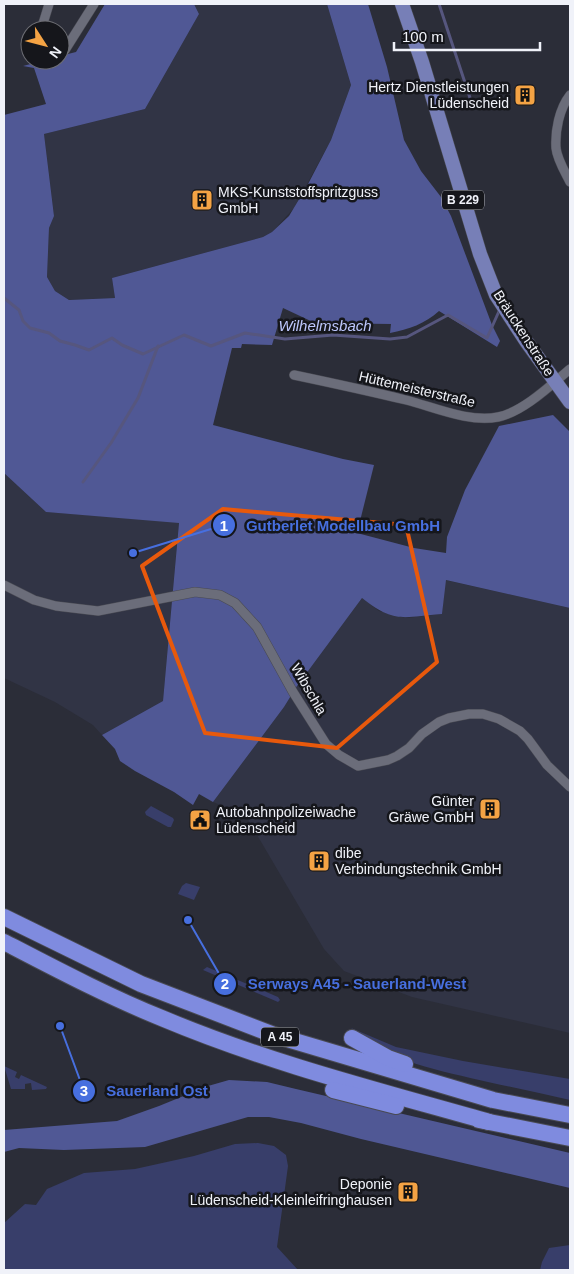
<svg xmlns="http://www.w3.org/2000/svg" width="574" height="1274" viewBox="0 0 574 1274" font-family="Helvetica,sans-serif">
	<rect width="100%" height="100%" fill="#2b2d38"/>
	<g fill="#313445">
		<path d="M194,4h133l24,81 -20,55 -37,68 -22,24 -9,5 -151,41 3,20 -46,2 -14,-9 -8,-14 2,-49 5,-13 -10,-81 101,-25 54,-95z"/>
		<path d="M4,473l42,39 133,10 -16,179 -61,34 -9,-10 -38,-23 -51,-24z"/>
		<path d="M445,580l125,28v425l-158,-36 -68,-26 -20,-22 -78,-133 -33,-14 71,-95 13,-21 65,-88 17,13 27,7 36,-4z"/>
	</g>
	<g fill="#383e6a">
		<path d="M151,806l22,12 1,2 -3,7h-3l-22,-12 -1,-3z"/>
		<path d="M186,883l14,4 -6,13 -16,-6 4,-8z"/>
		<path d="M207,967l71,30 2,3 -2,2 -75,-32z"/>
		<path d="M351,1028l45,19 67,14 107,18v21c-27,-6 -54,-12 -82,-18 -46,-11 -101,-20 -137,-54z"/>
		<path d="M4,1066l13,6 -2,5 4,2 2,-4 26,12 -1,2 -14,1 -1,-7 -6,1v5h-14z"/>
		<path d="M258,1143l16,3 12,9 2,11 -11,81 21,23h-294v-47l21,-19 11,1 11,-16 37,-16 51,-4 59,-13 41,-12z"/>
		<path d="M570,1245v25h-30l2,-8 7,-14z"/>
	</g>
	<g fill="#505895">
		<path d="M105,4h89l5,10 -54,95 -101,25 10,82 -5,12 -2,49 8,14 14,9 46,-2 -3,-20 151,-41 9,-5 17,-16 18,-30 24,-46 20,-55 -24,-81h41l19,63 17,73 17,31 20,26 10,19 41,109 8,16 -3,6 -58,-36c-14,13 -30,18 -49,22l1,-9 -76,-1 -32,-15 -11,37 -30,-1 -1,4h-9l-19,77 130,34 31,6 -17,68 57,15 32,5 1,-16 18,-47 34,-64 54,-11 17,17v176l-124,-28 -4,34c-39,3 -47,10 -80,-16l-65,88 -13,21 -71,95 -14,-8 -6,11 -19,-13 -39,-21 -15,-10 -5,-12 -13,-14 61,-34 16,-178 -133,-11 -42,-39v-358l42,-11 -12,-36 -11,-2 23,-6h14v-4l16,-4z"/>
		<path d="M229,1080l38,2 29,7 274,64v35l-209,-49 -60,-16 -32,-6h-21l-103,30 -81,3 -45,-2 -15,4v-22l113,-9 42,-15 49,-20z"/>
	</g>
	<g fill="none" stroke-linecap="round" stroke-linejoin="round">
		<g stroke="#56567e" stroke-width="3">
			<path d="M439,4l34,103"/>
			<path d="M4,298l15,12 4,11 7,7 19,5 11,8 15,4 14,5 23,-12 10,7 21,9 41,-19 27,11 34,-13 40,6 48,-4 57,4 17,-2 41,-22 39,23 13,-29"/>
			<path d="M83,482l28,-39 27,-45 20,-52"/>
		</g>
		<g stroke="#494a53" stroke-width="10">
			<g id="street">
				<path d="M41,30l8,-26"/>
				<path d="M65,50l29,-46"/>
				<path d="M570,95c-11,14 -15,36 -14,53 1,11 9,24 14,34"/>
				<path d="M294,375c38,8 75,16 112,25 28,7 63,23 92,17 25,-5 53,-32 72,-48"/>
				<path d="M4,585l30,15 22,6 42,5 97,-19 25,3 15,8 22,24 36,65 33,52 13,11 19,11 30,-6 9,-4 12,-8 13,-14 17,-12 10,-4 20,-4h14l16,5 21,12 8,8 19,26 23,22"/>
			</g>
		</g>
		<g stroke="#494a53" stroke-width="15">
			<path id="primary" d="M402,4l20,58 58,192 16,41 30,46 44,61"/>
		</g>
		<g stroke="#494a53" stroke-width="18">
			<g id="highway">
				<path d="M4,917l137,67 133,51 219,65 77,15"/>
				<path d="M4,942c52,27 105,55 160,77 105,44 216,72 325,103"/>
				<path d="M352,1038l36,20 17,6"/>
				<path d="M333,1090l63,16"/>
				<path d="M479,1120l91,18"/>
			</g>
		</g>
		<use href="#street" stroke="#6b6d7a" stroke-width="9"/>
		<use href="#primary" stroke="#777fb7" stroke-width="14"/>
		<use href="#highway" stroke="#7f8bdf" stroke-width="16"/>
	</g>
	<path fill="none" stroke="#e8590c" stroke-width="4" stroke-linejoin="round" d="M223,509l183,16 31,137 -100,86 -132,-15 -63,-167z"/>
	<defs>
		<g id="building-square" transform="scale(1.125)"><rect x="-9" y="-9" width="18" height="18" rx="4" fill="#f4a344" stroke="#15161b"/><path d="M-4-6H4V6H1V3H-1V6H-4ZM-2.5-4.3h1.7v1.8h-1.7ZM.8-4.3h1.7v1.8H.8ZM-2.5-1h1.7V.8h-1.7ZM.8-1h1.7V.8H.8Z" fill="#111"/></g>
		<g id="civic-square" transform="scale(1.125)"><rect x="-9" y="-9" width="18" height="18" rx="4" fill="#f4a344" stroke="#15161b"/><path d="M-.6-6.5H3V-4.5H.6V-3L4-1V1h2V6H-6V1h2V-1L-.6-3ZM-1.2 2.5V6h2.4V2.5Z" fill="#111"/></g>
	</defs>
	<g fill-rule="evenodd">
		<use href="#building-square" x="525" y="95"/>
		<use href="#building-square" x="202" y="200"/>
		<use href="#building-square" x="490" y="809"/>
		<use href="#civic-square" x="200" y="820"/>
		<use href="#building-square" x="319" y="861"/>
		<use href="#building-square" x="408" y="1192"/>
	</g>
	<g text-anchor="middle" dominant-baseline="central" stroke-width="5" stroke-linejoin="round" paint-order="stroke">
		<g fill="#15161b" stroke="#aeb0b6" stroke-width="1">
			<rect x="442" y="190.5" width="42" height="19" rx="4"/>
			<rect x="261" y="1027.5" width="38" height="19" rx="4"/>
		</g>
		<g font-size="12" font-weight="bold" fill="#f0f2f9">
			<text x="463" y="200">B 229</text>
			<text x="280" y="1037">A 45</text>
		</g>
		<g font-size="14" fill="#f0f2f9" stroke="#15161b" text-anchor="end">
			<text x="509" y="87">Hertz Dienstleistungen<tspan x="509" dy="16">Lüdenscheid</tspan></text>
			<text x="218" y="192" text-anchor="start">MKS-Kunststoffspritzguss<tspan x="218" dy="16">GmbH</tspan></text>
			<text x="474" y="801">Günter<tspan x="474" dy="16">Gräwe GmbH</tspan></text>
			<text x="216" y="812" text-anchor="start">Autobahnpolizeiwache<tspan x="216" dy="16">Lüdenscheid</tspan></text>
			<text x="335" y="853" text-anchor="start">dibe<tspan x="335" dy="16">Verbindungstechnik GmbH</tspan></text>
			<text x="392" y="1184">Deponie<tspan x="392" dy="16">Lüdenscheid-Kleinleifringhausen</tspan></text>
		</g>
		<g font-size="14" fill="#f0f2f9" stroke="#15161b">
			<text transform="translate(524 333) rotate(57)">Bräuckenstraße</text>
			<text transform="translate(417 389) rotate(13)">Hüttemeisterstraße</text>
			<text transform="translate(309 689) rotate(60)">Wibschla</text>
		</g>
		<g font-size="15" font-style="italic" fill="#bdc7fd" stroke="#15161b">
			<text x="325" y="325">Wilhelmsbach</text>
		</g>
	</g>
	<path fill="none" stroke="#476fdf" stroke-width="2" d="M133 553L224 525M188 920L225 984M60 1026L84 1091"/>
	<g fill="#476fdf" stroke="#15161b" stroke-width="2">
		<circle cx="133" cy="553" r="5"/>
		<circle cx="188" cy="920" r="5"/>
		<circle cx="60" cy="1026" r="5"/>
		<circle cx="224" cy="525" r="12"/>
		<circle cx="225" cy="984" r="12"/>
		<circle cx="84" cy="1091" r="12"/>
	</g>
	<g font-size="15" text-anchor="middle" font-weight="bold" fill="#fff">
		<text x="224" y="531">1</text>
		<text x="225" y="989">2</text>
		<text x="84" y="1096">3</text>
	</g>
	<g font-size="15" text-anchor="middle" font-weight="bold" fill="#476fdf" stroke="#15161b" stroke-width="5" stroke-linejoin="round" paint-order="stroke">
		<text x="343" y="531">Gutberlet Modellbau GmbH</text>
		<text x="357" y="989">Serways A45 - Sauerland-West</text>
		<text x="157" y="1096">Sauerland Ost</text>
	</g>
	<rect width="574" height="1274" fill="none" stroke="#f0f2f9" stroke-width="10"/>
	<g transform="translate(45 45) rotate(126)"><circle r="24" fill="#15161b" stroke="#6d6e74"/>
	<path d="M0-4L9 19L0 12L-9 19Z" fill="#f4a344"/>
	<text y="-8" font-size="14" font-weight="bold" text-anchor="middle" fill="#f0f2f9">N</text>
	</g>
	<path d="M394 42v8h146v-8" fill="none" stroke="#f0f2f9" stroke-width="2.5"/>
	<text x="402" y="42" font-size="15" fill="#f0f2f9" stroke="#15161b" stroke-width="4" paint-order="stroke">100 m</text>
</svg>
